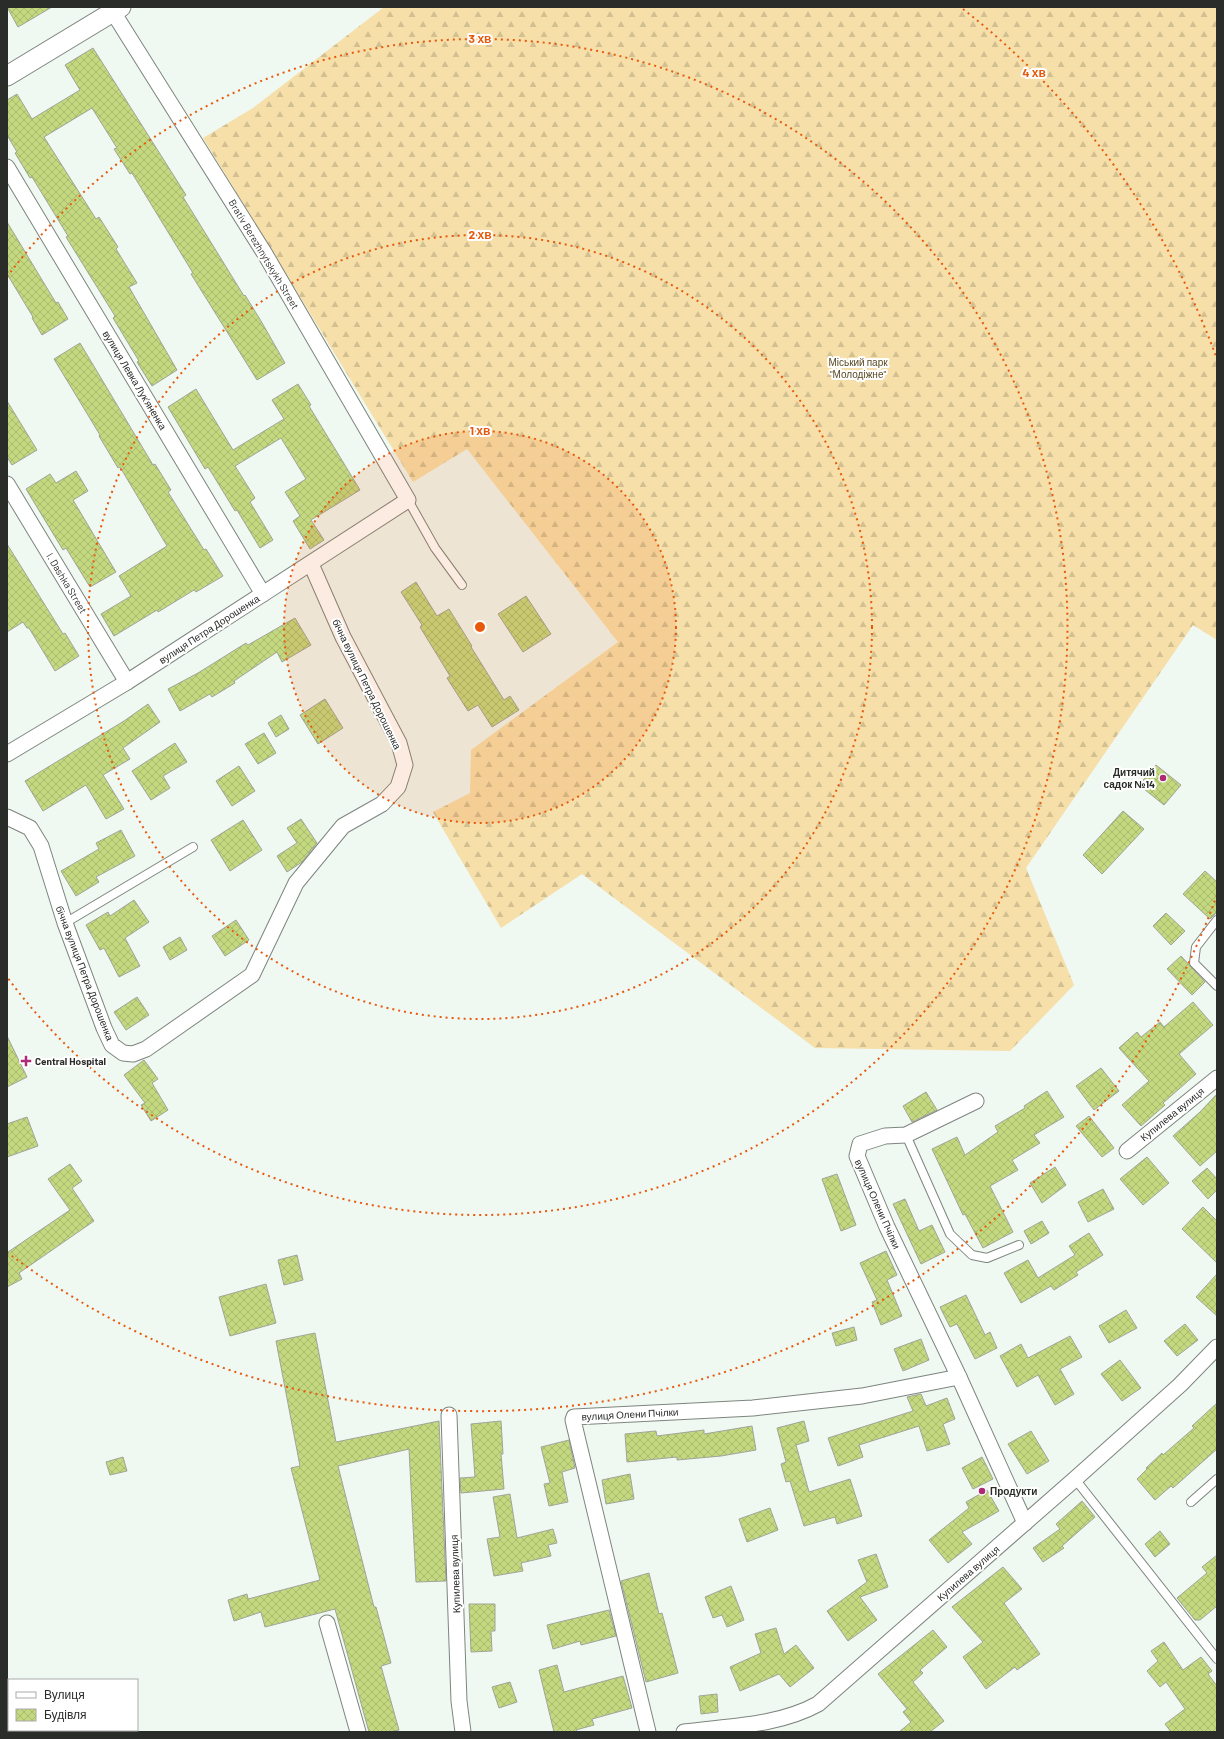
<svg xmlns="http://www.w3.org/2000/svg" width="1224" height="1739" viewBox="0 0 1224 1739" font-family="Barlow,sans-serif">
	<defs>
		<pattern id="forest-firs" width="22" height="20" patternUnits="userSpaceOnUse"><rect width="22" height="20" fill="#f6dfa9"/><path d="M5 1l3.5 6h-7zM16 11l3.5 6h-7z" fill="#d3c091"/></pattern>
		<pattern id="building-cross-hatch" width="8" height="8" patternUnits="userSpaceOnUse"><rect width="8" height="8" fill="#c3d87f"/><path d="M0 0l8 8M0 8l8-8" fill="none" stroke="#a8ba6e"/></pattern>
	</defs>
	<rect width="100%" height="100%" fill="#eff8f1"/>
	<path fill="url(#forest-firs)" d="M384,7h833v633l-24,-15 -167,243 48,117 -64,66 -195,-3 -233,-174 -81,54 -68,-116 37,-19 1,-43 147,-108 -151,-193 -54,33 -210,-344 50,-30z"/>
	<g fill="url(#building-cross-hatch)" stroke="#a1a49a">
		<path d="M7,7h45l-34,20z"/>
		<path d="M93,48l93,147 -3,2 61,99 1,-1 16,26 24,42 -28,17 -66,-106 2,-1 -61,-100 -2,1 -16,-25 3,-1 -25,-40 -48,29 52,82 3,-2 19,30 -2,2 21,34 -8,4 48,83 -25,16 -15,-24 2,-1 -26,-43 2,-2 -49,-79 2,-1 -36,-59 -2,1 -15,-25 2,-1 -10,-17v-35l10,-6 15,25 48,-29 -15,-25z"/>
		<path d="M7,222l49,81 2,-1 10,17 -26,16 -10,-17 1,-1 -26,-43z"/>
		<path d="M80,343l73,122 2,-1 16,26 -3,2 36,58 2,-1 17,27 -27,16 -2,-2 -36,22 -1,-2 -43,26 -13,-22 30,-18 -12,-20 48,-30 -47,-79 -2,1 -19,-32 1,-1 -46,-76z"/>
		<path d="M298,384l13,21 -2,1 51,84 -49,30 13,20 -14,9 -17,-28 7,-5 -15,-24 21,-13 -25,-41 -46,28 20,32 -5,4 23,38 -13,8 -23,-38 -2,1 -27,-44 -3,2 -37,-62 28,-18 37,61 51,-31 -12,-19z"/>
		<path d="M7,401l30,49 -25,15 -5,-8z"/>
		<path d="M76,471l12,20 -15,9 43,72 -26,15 -24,-39 -3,2 -37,-61 24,-15 6,9z"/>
		<path d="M7,544l56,90 2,-1 14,23 -24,15 -26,-43h-2l-4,-6 -16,10z"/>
		<path d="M416,582l21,34 12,-7 23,37 -1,1 33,53 6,-4 9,14 -27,17 -14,-22 -10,6 -21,-33 3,-2 -30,-49 2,-2 -21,-33z"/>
		<path d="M526,596l25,38 -28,18 -25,-38z"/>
		<path d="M295,618l16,27 -29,17 -5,-10 -43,29 1,2 -23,14 -2,-3 -30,17 -12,-22 30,-16 48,-30 2,2z"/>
		<path d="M325,699l18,29 -25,16 -18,-29z"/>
		<path d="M148,704l12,18 -37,26 7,11 -27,16 21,34 -18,10 -20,-34 -43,26 -18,-30 99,-60z"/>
		<path d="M281,715l8,14 -13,8 -8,-14z"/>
		<path d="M264,733l12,20 -18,11 -13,-20z"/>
		<path d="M175,743l12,19 -24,14 7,12 -19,12 -19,-29z"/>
		<path d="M1156,765l25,20 -17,20 -25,-20z"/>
		<path d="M239,766l16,25 -23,15 -16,-25z"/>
		<path d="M1123,811l21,18 -42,45 -19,-19z"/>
		<path d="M301,819l16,24 -15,19 -15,10 -10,-16 20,-13 -10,-15z"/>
		<path d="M243,820l19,30 -32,21 -19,-31z"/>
		<path d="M121,830l14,26 -39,21 3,5 -23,14 -15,-25 38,-22 -3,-6z"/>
		<path d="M1205,871l12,11v30l-7,7 -27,-25z"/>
		<path d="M134,900l15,22 -24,16 15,28 -21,11 -15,-29 -4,2 -14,-25 22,-13 2,4z"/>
		<path d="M1166,913l19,18 -14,14 -18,-19z"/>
		<path d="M236,920l13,20 -24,16 -13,-20z"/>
		<path d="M180,937l7,13 -17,10 -7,-13z"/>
		<path d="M1181,956l24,26 -13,13 -25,-26z"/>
		<path d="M137,997l12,18 -23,15 -12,-18z"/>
		<path d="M1193,1002l20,23 -34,29 17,20 -33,29 2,2 -24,21 -19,-21 27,-24 -30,-33 18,-16 4,5 19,-15 4,5z"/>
		<path d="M7,1036l20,41 -20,10z"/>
		<path d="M144,1060l14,19 -6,4 16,27 -17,11 -10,-16 4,-2 -21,-28z"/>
		<path d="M1101,1068l18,23 -25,19 -18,-24z"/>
		<path d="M1047,1091l17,26 -30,18 6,8 -28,17 6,10 -28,16 23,46 -30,16 -18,-34 -2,1 -31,-66 25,-12 8,18 33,-23 -3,-6 30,-18 -1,-2z"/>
		<path d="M926,1092l11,18 -25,12 -9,-16z"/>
		<path d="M1217,1094v57l-17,15 -27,-30 27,-24z"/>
		<path d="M1089,1116l25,32 -12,9 -26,-31z"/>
		<path d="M27,1117l11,29 -31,11v-33z"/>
		<path d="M1147,1157l22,26 -26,22 -23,-26z"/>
		<path d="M70,1164l12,17 -10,7 22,33 -75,52 3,6 -15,8v-37l1,2 62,-42 -22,-31z"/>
		<path d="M1055,1167l11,18 -24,18 -12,-20z"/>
		<path d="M1207,1168l10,11v11l-9,9 -16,-18z"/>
		<path d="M837,1174l19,51 -15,6 -19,-52z"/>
		<path d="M1103,1189l11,20 -26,13 -10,-20z"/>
		<path d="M905,1199l14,32 13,-6 13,27 -24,12 -28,-60z"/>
		<path d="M1203,1207l14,14v42l-35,-34z"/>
		<path d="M1042,1221l7,12 -18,11 -7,-13z"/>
		<path d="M1089,1233l14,22 -27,17 2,3 -24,15 -3,-4 -30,17 -17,-30 24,-13 10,18 37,-23 -6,-9z"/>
		<path d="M886,1251l11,24 -10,5 15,36 -21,9 -9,-23 5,-2 -17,-37z"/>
		<path d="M297,1255l6,25 -19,5 -6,-25z"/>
		<path d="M1217,1274v42l-21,-19z"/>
		<path d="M266,1284l10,39 -46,13 -11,-39z"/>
		<path d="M966,1295l19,40 5,-3 7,16 -22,11 -18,-35 -7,3 -10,-20z"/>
		<path d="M1126,1310l11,18 -28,15 -10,-17z"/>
		<path d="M1185,1324l13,16 -21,16 -13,-15z"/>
		<path d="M854,1327l3,13 -21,6 -4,-13z"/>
		<path d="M315,1333l21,109 103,-21 7,160 -30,1 -7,-133 -71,17 36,141h2l15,56 -10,3 18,64 -9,2h-21l-34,-123 -70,18 -4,-15 -27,9 -6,-21 19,-6 1,5 72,-19 -29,-112 9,-2 -24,-125z"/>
		<path d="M1070,1336l12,21 -22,12 14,25 -19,11 -17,-30 -21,12 -17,-31 21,-12 7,14z"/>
		<path d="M921,1339l8,21 -26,11 -9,-22z"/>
		<path d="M1120,1360l21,28 -19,13 -21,-27z"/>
		<path d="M921,1394l5,12 21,-8 8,21 -12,5 7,20 -23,7 -8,-25 -60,19 4,12 -25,9 -10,-28 85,-27 -6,-14z"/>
		<path d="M1217,1403v46l-44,39 -2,-2 -16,14 -18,-21 10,-10 -1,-1 16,-15 1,2 31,-27 -2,-2z"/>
		<path d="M501,1421l2,33h-2l3,35 -43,4 -1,-15 15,-1 -4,-53z"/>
		<path d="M804,1421l5,20 -13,4 13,47 41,-13 12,37 -25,8 -2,-7 -31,9 -14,-45 -4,1 -5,-18 5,-2 -9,-34z"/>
		<path d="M752,1426l4,24 -35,6 -44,4v-3l-50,5 -2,-28 31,-3 1,5 47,-6v4z"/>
		<path d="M1031,1431l18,30 -22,13 -19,-30z"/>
		<path d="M569,1440l6,28 -13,4 6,30 -19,4 -5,-22 6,-1 -9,-36z"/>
		<path d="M123,1457l4,14 -17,4 -4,-13z"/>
		<path d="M982,1457l11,22 -20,10 -11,-21z"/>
		<path d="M630,1474l4,25 -28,5 -4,-24z"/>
		<path d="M987,1490l12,21 -37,21 10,12 -24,19 -19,-23 40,-32 -3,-6z"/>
		<path d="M510,1494l7,44 36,-9 4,14 -9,2 3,11 -30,7 2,8 -29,5 -7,-37 13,-2 -7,-40z"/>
		<path d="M1082,1501l13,16 -33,29 2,2 -21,14 -10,-14 27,-19 -4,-5z"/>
		<path d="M770,1508l8,22 -31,12 -8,-23z"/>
		<path d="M1160,1531l10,13 -15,13 -10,-13z"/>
		<path d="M876,1554l12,33 -28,10 17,23 -29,21 -21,-30 40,-29 -9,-22z"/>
		<path d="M1217,1555v51l-17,14h-5l-18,-22 30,-25 -5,-6z"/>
		<path d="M1003,1567l19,22 -18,14 36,51 -23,16 -2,-3 -29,22 -23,-32 20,-15 -31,-35z"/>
		<path d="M649,1573l10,41 3,-1 16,60 -32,9 -25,-101z"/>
		<path d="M731,1586l13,34 -17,7 -5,-12 -9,3 -8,-21z"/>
		<path d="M469,1604h26v27h-4l1,20 -21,1z"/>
		<path d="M609,1610l7,26 -35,9 -1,-4 -27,8 -6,-24z"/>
		<path d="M776,1628l8,26 12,-9 18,23 -24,19 -11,-13 -39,17 -10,-24 31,-14 -6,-19z"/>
		<path d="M933,1630l14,17 -27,23 3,3 -10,9 31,39 -14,11h-31l12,-10 -8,-10 4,-3 -29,-35z"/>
		<path d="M1164,1642l19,28 18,-13 11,14 -4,3 9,12v46h-46l-6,-8 20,-15 -19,-27 -6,5 -13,-16 11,-10 -7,-10z"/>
		<path d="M557,1665l7,27 59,-16 9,32 -40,11 2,6 -18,5 1,2h-23l-15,-62z"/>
		<path d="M510,1682l7,20 -18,6 -7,-21z"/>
		<path d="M717,1694l1,18 -17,2 -2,-18z"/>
	</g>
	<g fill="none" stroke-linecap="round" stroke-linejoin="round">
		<g stroke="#7d857e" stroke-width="10">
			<g id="service">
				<path d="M408,500l27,48 27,37"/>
				<path d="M1217,920l-21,27 -2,16 23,23"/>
				<path d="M65,923l128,-76"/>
				<path d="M906,1135l44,99 22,21 15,3 32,-13"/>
				<path d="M1075,1479l142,180"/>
				<path d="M1191,1502l26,-23"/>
			</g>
		</g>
		<g stroke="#7d857e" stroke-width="17">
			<g id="minor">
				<path d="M7,167l256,427"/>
				<path d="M7,484l120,198"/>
				<path d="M7,754l120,-72 281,-182 -143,-246 -152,-242"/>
				<path d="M7,817l23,11 11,18 24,77 39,105 8,17 11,8 10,1 13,-5 106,-74 44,-92 47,-57 39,-22 16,-17 7,-22 -6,-22 -56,-106 -32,-73"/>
				<path d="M976,1101l-70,34 -21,1 -25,8 -3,12 30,71 72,150 66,146"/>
				<path d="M1127,1151l90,-73"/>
				<path d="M449,1415l10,286 4,31"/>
				<path d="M327,1623l31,109"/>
				<path d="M648,1732l-75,-312 1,-3 179,-9 109,-12 97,-19"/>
				<path d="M684,1732c45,-6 94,-6 134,-28l257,-225 105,-94 37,-38"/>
			</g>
		</g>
		<g stroke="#7d857e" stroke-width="21">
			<path id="tertiary" d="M7,76l114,-69"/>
		</g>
		<use href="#service" stroke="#fff" stroke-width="8"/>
		<use href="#minor" stroke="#fff" stroke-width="15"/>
		<use href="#tertiary" stroke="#fff" stroke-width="19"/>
	</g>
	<circle cx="480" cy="627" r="196" fill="#e8590c" fill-opacity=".12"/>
	<g fill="none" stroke="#e8590c" stroke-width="2" stroke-dasharray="2 4">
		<circle cx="480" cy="627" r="196"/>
		<circle cx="480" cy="627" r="392"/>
		<path d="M7 277A588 588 0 1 1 7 977"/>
		<path d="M1217 895A784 784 0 0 1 8 1253M963 9A784 784 0 0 1 1217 359"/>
	</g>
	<g fill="#ac2a76" stroke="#fff" stroke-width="1.5">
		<circle cx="1163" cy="778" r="4"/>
		<path d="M24 1055h4v4h4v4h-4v4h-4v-4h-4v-4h4z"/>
		<circle cx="982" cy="1491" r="4"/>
	</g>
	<g text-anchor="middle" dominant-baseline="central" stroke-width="4" stroke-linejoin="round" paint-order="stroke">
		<g font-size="10" fill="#292c29" stroke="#fff">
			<text transform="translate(264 254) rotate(59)">Brativ Berezhnytskykh Street</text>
			<text transform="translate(135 380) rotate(59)">вулиця Левка Лук'яненка</text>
			<text transform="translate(67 583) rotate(59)">I. Dashka Street</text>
			<text transform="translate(209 629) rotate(-33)">вулиця Петра Дорошенка</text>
			<text transform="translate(367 684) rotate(64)">бічна вулиця Петра Дорошенка</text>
			<text transform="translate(85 973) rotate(69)">бічна вулиця Петра Дорошенка</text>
			<text transform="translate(1172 1114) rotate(-39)">Купилева вулиця</text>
			<text transform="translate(878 1204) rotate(66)">вулиця Олени Пчілки</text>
			<text transform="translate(630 1414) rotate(-3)">вулиця Олени Пчілки</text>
			<text transform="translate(968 1573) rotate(-41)">Купилева вулиця</text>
			<text transform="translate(455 1574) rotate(-92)">Купилева вулиця</text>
		</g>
		<g font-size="10" fill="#584822" stroke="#fff">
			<text x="858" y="362">Міський парк<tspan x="858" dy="12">"Молодіжне"</tspan></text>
		</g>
		<g font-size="10" font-weight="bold" fill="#292c29" stroke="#fff" text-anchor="start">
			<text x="1155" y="772" text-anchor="end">Дитячий<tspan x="1155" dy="12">садок №14</tspan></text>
			<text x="35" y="1061">Central Hospital</text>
			<text x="990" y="1491">Продукти</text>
		</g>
	</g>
	<circle cx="480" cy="627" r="6" fill="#e8590c" stroke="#fff" stroke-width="2"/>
	<g font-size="12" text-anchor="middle" font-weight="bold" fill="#e8590c" stroke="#fff" stroke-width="4" stroke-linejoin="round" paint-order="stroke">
		<text x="480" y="43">3 хв</text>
		<text x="1034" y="77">4 хв</text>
		<text x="480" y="239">2 хв</text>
		<text x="480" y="435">1 хв</text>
	</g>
	<rect width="1224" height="1739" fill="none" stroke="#292c29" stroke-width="16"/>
	<rect x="8" y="1679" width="130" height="52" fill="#ffffff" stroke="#a9aba9"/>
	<rect x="16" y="1692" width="20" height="6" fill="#ffffff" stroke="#a9aba9"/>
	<text x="44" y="1699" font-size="12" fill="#292c29">Вулиця</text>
	<rect x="16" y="1709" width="20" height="12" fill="url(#building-cross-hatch)" stroke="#a9aba9"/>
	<text x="44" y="1719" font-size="12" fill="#292c29">Будівля</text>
</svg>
